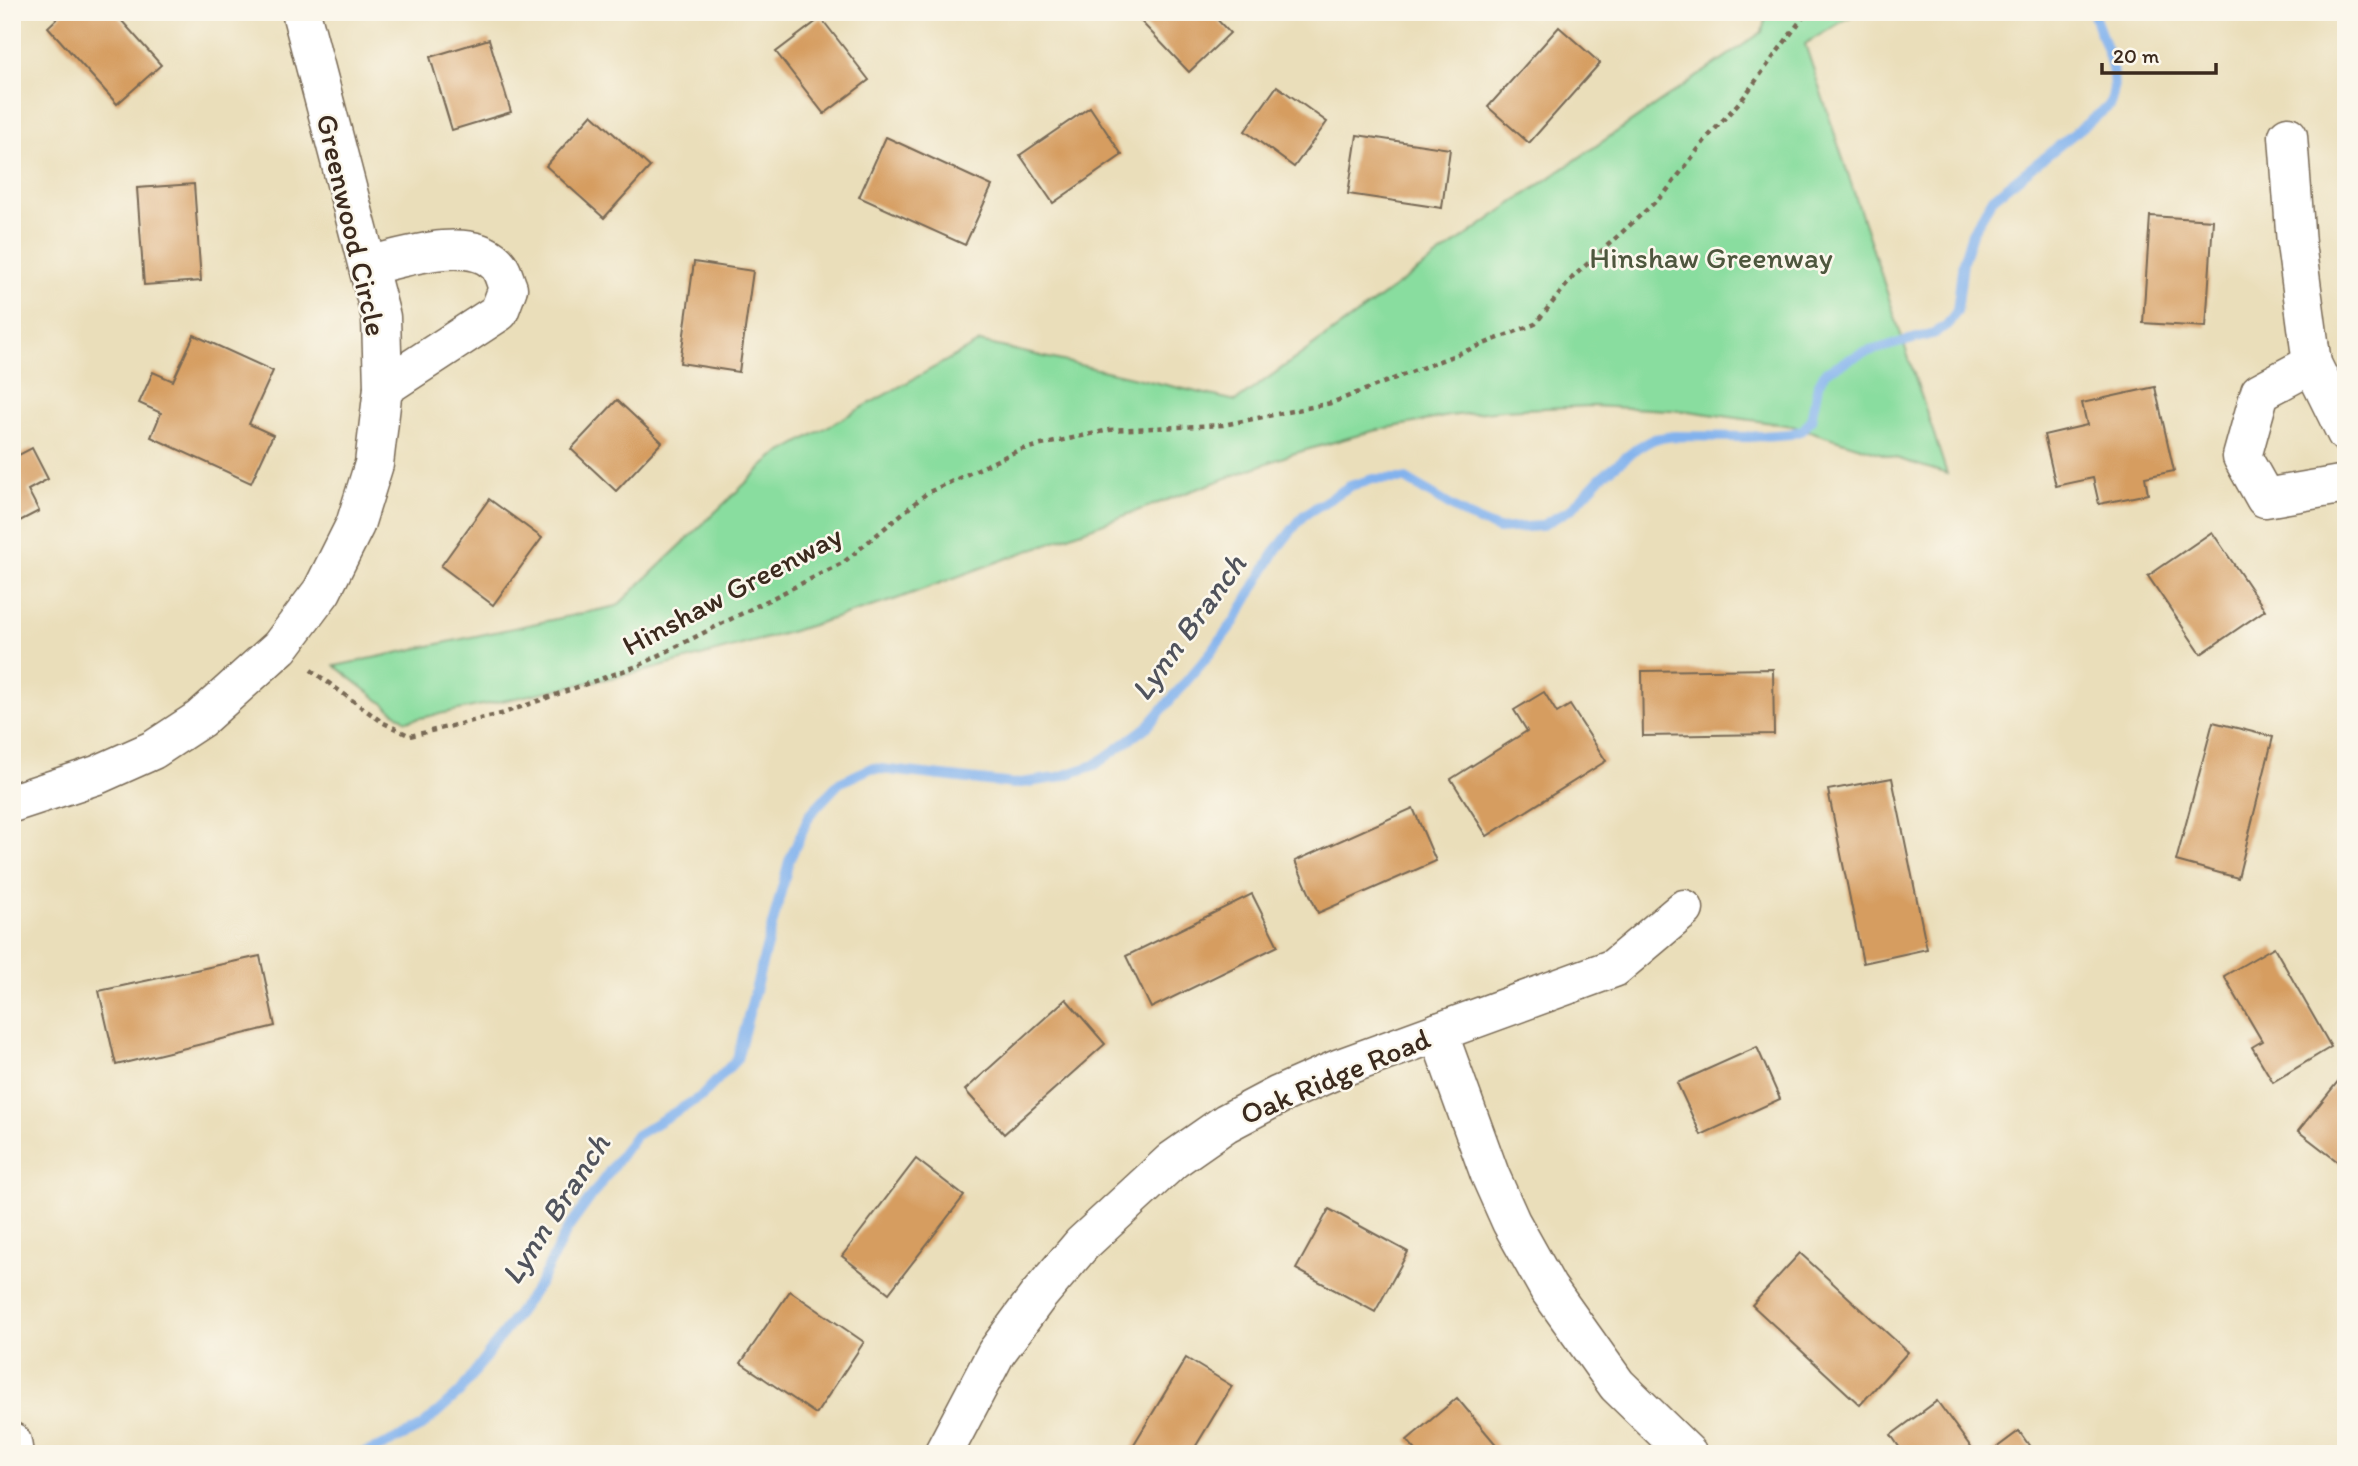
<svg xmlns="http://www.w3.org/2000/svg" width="2358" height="1466" viewBox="0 0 2358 1466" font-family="Itim,sans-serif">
	<rect width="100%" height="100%" fill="#fbf7ec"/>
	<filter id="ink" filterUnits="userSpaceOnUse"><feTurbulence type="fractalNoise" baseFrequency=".0143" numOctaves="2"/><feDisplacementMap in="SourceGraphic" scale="14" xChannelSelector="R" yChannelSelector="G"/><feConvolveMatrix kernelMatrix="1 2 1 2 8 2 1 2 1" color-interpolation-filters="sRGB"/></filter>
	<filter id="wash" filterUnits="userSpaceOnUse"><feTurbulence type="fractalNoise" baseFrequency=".00686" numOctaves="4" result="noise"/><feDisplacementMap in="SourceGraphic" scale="28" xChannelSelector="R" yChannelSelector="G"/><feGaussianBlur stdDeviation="1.57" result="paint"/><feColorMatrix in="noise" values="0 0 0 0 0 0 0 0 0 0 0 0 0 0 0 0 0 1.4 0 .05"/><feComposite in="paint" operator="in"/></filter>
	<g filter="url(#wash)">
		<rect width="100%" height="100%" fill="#eadeba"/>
		<path fill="#89dd9f" stroke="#62845e" stroke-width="2" d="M1767,12h91l-53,32 142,430 -154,-48 -105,-15 -97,-5 -89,4 -53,6 -76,15 -81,23 -398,146 -108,33 -137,37 -243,51 -71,-55 282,-60 156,-149 207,-115 256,59 258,-185 268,-184z"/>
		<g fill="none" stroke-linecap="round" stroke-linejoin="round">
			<path stroke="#82b2ed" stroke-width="10" d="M361,1454l22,-8 38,-19 39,-35 80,-109 27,-53 68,-94 67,-40 35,-37 52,-198 21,-47 29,-31 32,-15 143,16 42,-6 39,-13 53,-39 60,-70 26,-34 42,-72 28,-35 46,-29 23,-7h33l63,38 29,12 43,-3 30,-17 30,-32 38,-30 15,-8 20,-3 74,1 42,-3 13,-4 8,-10 7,-35 7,-13 37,-19 73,-20 12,-8 10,-14 6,-49 9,-29 21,-35 116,-92c14,-29 -7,-65 -16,-94"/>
		</g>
		<g id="blocks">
			<g fill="#d69d60">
				<path d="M64,12h50l47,53 -44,39 -69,-77z"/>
				<path d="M1132,12h78l20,21 -41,39z"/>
				<path d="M821,18l48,62 -45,34 -48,-62z"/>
				<path d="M1559,27l41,36 -71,80 -41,-36z"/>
				<path d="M489,39l22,73 -59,18 -22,-73z"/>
				<path d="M1277,86l50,36 -33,45 -49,-36z"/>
				<path d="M1090,107l32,48 -69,48 -33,-48z"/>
				<path d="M592,114l58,53 -46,51 -58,-52z"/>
				<path d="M1357,135l93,14 -8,59 -94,-14z"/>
				<path d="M886,137l106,49 -27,59 -106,-48z"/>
				<path d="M194,184l7,97 -57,4 -7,-97z"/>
				<path d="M2150,216l63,4 -7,107 -63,-4z"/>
				<path d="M694,262l59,9 -14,101 -59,-9z"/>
				<path d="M194,335l79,36 -24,53 24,11 -22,48 -100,-46 10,-24 -22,-10 14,-31 20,9z"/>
				<path d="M2155,387l19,84 -29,6 3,17 -49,10 -6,-26 -37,8 -12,-51 43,-10 -5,-22z"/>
				<path d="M617,400l45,42 -46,49 -45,-42z"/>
				<path d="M12,448l5,8 15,-8 16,31 -20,11 11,21 -27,14z"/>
				<path d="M489,499l53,39 -49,67 -52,-39z"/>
				<path d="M2212,532l53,78 -64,44 -53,-78z"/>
				<path d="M1773,669l1,65 -131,2 -1,-65z"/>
				<path d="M1544,692l13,21 13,-8 36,56 -119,75 -36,-57 76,-48 -13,-21z"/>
				<path d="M2213,722l60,15 -35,141 -62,-17z"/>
				<path d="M1892,778l35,171 -64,14 -35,-173z"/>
				<path d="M1413,808l23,53 -118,52 -23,-52z"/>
				<path d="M1252,894l26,52 -127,62 -25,-52z"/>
				<path d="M2274,947l57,100 -58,35 -21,-35 10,-6 -38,-65z"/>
				<path d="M260,956l15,70 -159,39 -17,-74z"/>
				<path d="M1066,999l39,45 -101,90 -39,-44z"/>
				<path d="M1757,1047l23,52 -79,36 -24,-52z"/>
				<path d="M2339,1080l7,5v83l-48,-37z"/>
				<path d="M916,1159l48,37 -75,97 -47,-37z"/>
				<path d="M1329,1209l79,43 -33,60 -79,-43z"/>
				<path d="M1800,1253l108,99 -48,53 -108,-100z"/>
				<path d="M790,1291l74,51 -48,72 -75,-51z"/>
				<path d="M1186,1358l46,28 -41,68h-63z"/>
				<path d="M1457,1398l47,56h-85l-12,-14z"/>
				<path d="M1937,1401l39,53h-72l-13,-19z"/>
				<path d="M2019,1431l16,23h-47z"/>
			</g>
		</g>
	</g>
	<g filter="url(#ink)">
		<use href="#blocks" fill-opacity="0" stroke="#786955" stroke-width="2"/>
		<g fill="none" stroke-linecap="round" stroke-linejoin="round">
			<g stroke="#786955" stroke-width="41">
				<g id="minor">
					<path d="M2288,136l8,108 16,120 34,69"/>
					<path d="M368,266c33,-8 101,-31 128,-3 6,5 9,18 12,25l-9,24 -116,76"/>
					<path d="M2312,364l-52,28 -18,65 23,41 81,-14"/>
					<path d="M12,803l85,-28 56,-25 47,-31 80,-72 42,-56 33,-66 19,-61 9,-76 -2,-71 -80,-305"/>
					<path d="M1438,1032l52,143 21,47 37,66 69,97 71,69"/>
					<path d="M943,1454l53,-101 42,-57 44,-52 91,-84 53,-37 53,-28 61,-27 274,-100 70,-59"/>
				</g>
			</g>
			<g stroke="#786955" stroke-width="41">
				<path id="major" d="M12,1442l2,12"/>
			</g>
			<path stroke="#786955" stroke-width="4.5" stroke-dasharray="5 5" stroke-linecap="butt" d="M311,670l71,52 28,14 91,-22 139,-49 204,-103 83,-69 92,-43 90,-20 114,-5 108,-22 204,-79 38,-47 92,-84 41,-54 37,-41 64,-86"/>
			<use href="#minor" stroke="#fff" stroke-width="38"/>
			<use href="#major" stroke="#fff" stroke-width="38"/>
		</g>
	</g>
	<g text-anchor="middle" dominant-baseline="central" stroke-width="5" stroke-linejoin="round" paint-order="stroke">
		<g font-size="30" fill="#3b2a1e" stroke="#fbf7ec">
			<text transform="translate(352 225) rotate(77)">Greenwood Circle</text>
			<text transform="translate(732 590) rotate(-28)">Hinshaw Greenway</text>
			<text transform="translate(1335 1076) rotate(-23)">Oak Ridge Road</text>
		</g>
		<g font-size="30" fill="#4e573e" stroke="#fbf7ec">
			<text x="1711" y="257">Hinshaw Greenway</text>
		</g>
		<g font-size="32" font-style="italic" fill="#50535c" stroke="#fbf7ec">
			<text transform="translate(1188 627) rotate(-54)">Lynn Branch</text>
			<text transform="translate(555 1209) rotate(-57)">Lynn Branch</text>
		</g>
	</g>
	<rect width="2358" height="1466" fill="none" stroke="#fbf7ec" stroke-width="42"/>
	<path d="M2102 63v10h114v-10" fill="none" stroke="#3b2a1e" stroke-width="3.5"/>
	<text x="2113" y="63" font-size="21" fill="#3b2a1e" stroke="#fbf7ec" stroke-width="5" paint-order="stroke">20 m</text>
</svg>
